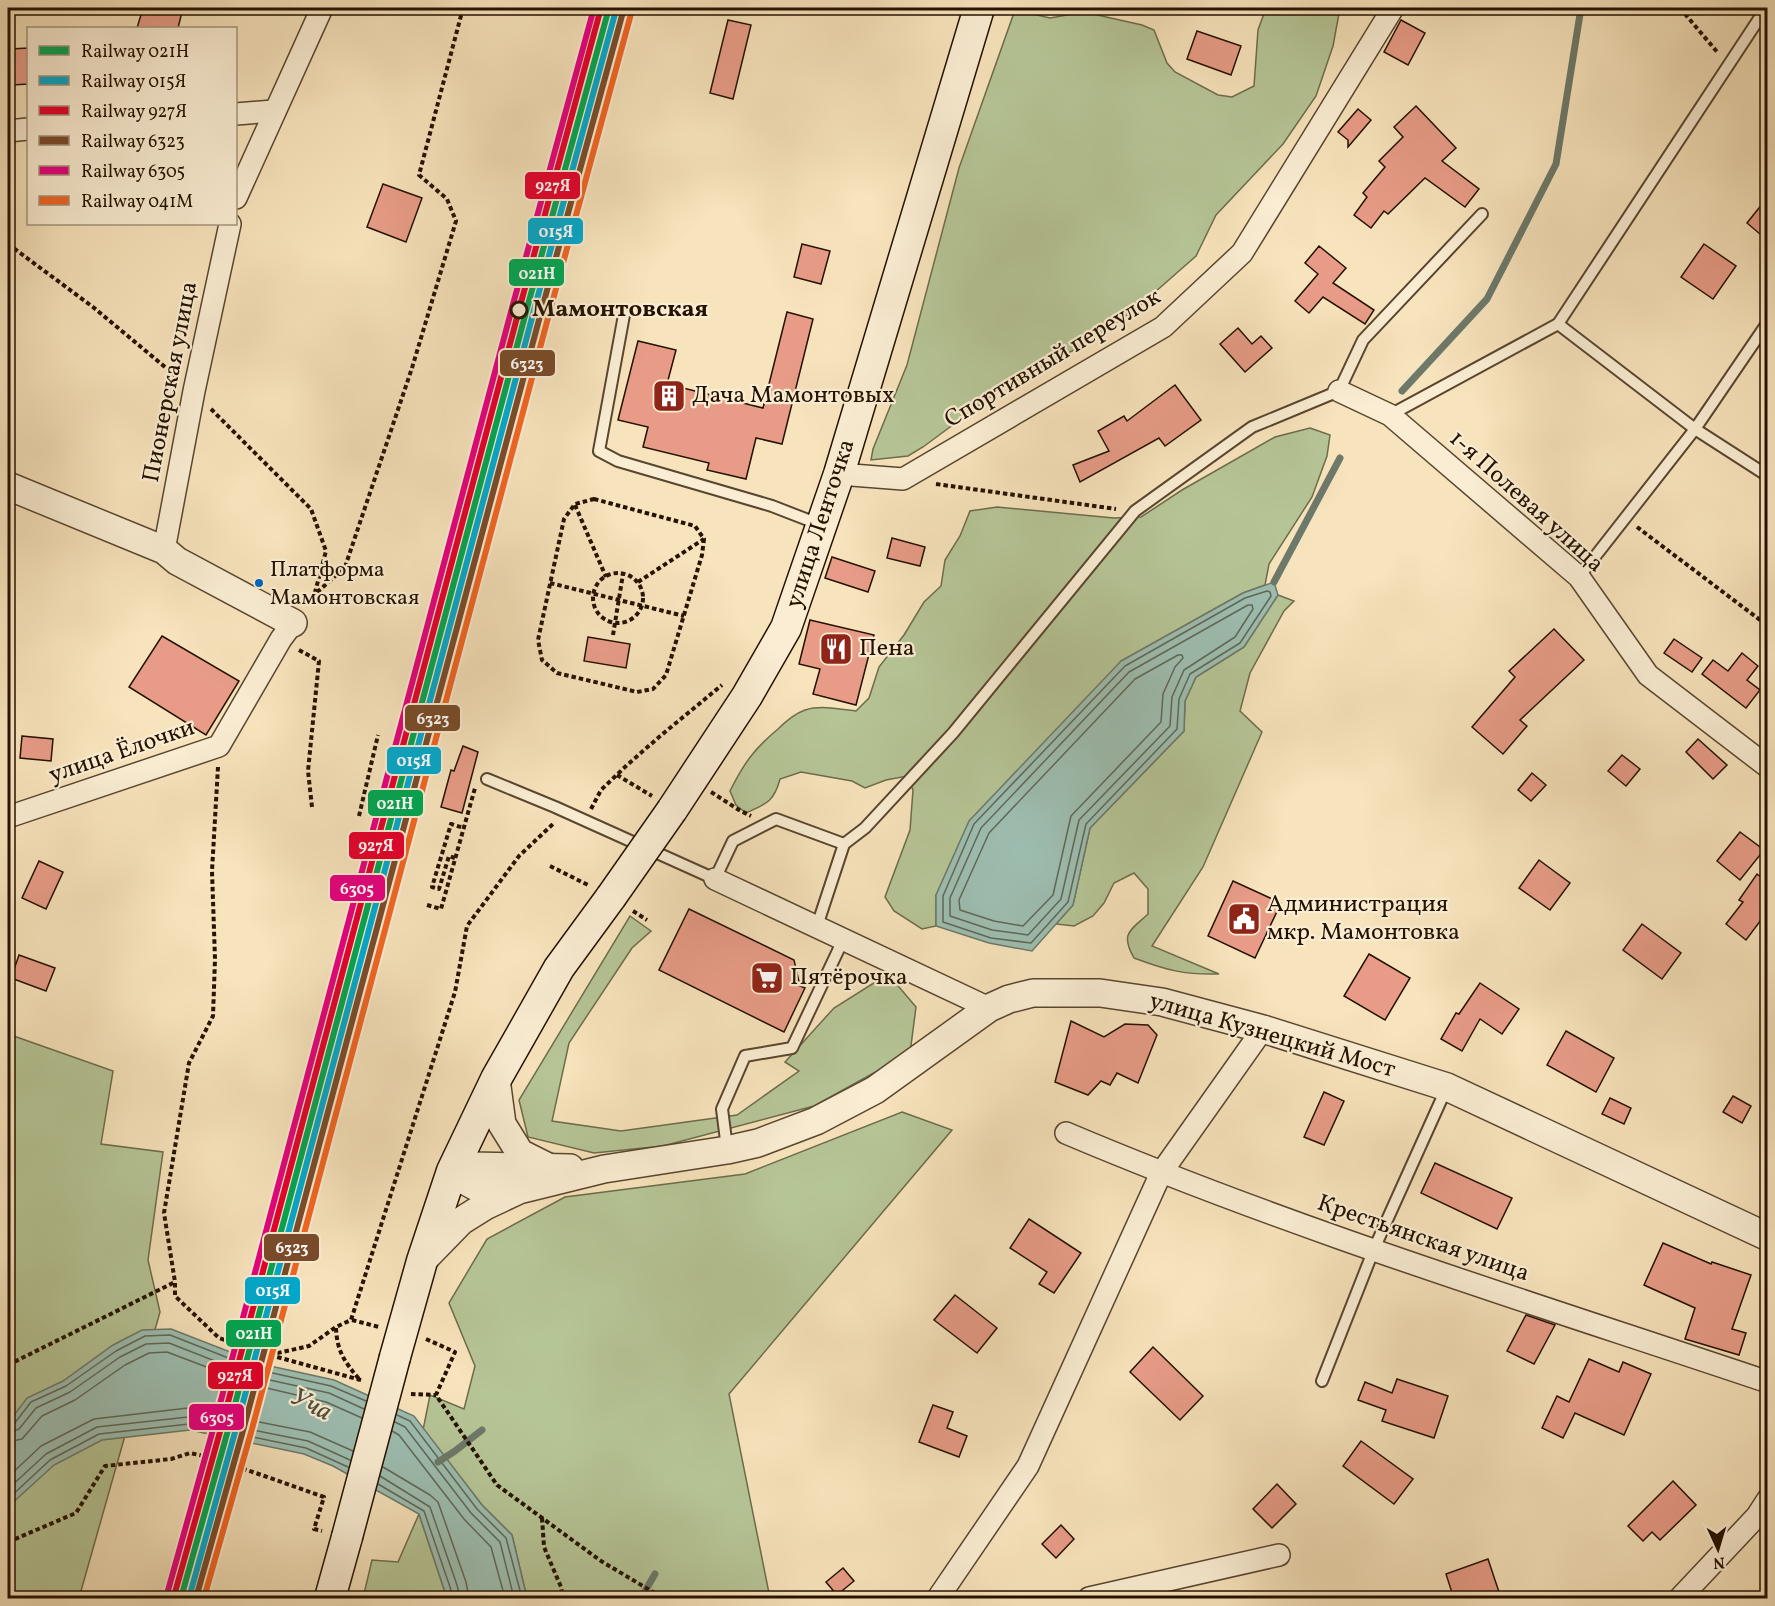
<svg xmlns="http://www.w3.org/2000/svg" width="1775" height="1606" viewBox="0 0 1775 1606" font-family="Vollkorn,serif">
	<rect width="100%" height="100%" fill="#f7e3bc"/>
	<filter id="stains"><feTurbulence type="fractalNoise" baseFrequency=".00333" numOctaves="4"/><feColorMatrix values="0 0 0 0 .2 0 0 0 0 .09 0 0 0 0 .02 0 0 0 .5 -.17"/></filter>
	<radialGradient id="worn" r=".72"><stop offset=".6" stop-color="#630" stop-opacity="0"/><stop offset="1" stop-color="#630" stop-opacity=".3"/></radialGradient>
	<g fill="#b6c596" stroke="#6d6c4b" stroke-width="1.5">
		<path d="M1266,8h74l-7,38 -17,50 -33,48 -67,71 -20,41 -58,51 -47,34 -84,44 -84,62 -15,9 -37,4 2,-11 34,-84 52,-197 56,-158 35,8 34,-6 58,13 12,5 13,33 8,9 43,23 14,2 22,-11 4,-56z"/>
		<path d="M1310,428l20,7 -3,21 -15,41 -43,67 -4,21 -22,8 -122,68 -185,234v31l-14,3 -28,-18 -9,-14 25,-67 3,-40 -6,-14 -21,4 -21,8 -13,-7 -51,-9 -21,7c-6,23 -14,25 -34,34l-10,-8 -6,-14c14,-28 24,-42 48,-62 8,-8 16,-15 27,-19 16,-5 35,-1 51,1l13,-13 10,-31 25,-32 20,-33 17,-16 4,-26 15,-24 10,-25 27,-4 117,11 27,-1 41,-27 93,-53z"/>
		<path d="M1278,595l16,6 -10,10 -34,62 -10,38 22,21 -59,135 -51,79 67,28c-35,1 -53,-4 -85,-16 -14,-25 -4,-27 14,-44v-25l-14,-16 -20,10 -10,20 -11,13 -19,10 -18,-2 17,-19 17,-77 94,-97 1,-30 11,-24 48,-30z"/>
		<path d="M630,916l21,15 -19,17 -63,95 -17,78 69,10 116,-16 62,-44 -14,-9 49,-54 54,-34 28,33 -6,46 -96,53 -151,40 -69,7 -66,-16 -9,-37z"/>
		<path d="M8,1034l105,37 -12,73 62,8 -15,108 12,52 -81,286h-71z"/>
		<path d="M902,1112l50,18 -223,264 41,204h-243l-15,-63 -30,-30 -59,-75 7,-35 34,14 11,-43 -26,-63 38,-64 78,-42 180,-23z"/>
		<path d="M419,1514l28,84h-84l9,-38 26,2z"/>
	</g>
	<g fill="#9dbeb1" stroke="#6d796a" stroke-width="1.5">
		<path d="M1274,582l4,13 -34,52 -48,30 -11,24 -1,30 -94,97 -17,77 -41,46 -43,-8 -53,-17v-31l33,-74 152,-160 122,-68z"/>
		<path d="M171,1329l90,35 73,16 80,36 68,89 30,30 15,63h-80l-28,-84 -86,-48 -29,-12 -114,-24 -88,10 -48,25 -45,41 -1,17v-100l19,-25 36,-17 50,-36 29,-15z"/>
	</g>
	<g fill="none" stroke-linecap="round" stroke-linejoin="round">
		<g stroke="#606858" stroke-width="1.5">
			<path d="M1267,591l3,1 1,4 -31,47 -50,31 -11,25 -2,30 -91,95 -18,78 -37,41 -40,-5 -48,-16v-26l31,-72 151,-158 120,-68z"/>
			<path d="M1248,605h4l1,4 -18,28 -51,33 -12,27 -2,29 -91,94 -18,79 -33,36 -36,-5 -42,-14v-18l31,-70 148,-156z"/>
			<path d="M1178,655h4l1,3 -8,9 -12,27 -2,28 -90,94 -18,79 -30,31 -29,-5 -34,-11 -1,-10 30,-67 146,-154z"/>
			<path d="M397,1415l13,6 67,88 29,29 16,60"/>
			<path d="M395,1422l10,5 66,86 29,29 14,56"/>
			<path d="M8,1426l6,-2 17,-22 35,-16 50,-35 29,-15 25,-1 89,35 72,16 35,15"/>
			<path d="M392,1431l7,4 65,84 27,28 14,51"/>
			<path d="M8,1433l11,-4 17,-21 34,-16 50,-35 26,-13 23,-1 87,34 73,16 35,16"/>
			<path d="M8,1442l14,-3 20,-23 33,-16 50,-35 24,-12 18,-1 87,33 72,17 36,16"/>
			<path d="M383,1467l47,28 8,7 28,80 3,16"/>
			<path d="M380,1476l50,31 27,78 3,13"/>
			<path d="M8,1477l33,-31 53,-27 94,-11 122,24 43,19"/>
			<path d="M378,1484l46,27 26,76 3,11"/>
			<path d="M8,1489l38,-35 51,-27 91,-10 120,24 42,19"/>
			<path d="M8,1499l42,-39 49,-26 90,-10 117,24 42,19"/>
		</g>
		<g stroke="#6d796a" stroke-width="7">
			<path d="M1402,391l85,-92 69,-135 25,-156"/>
			<path d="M1274,582l66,-124"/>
			<path d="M438,1462l17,-11 27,-21"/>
			<path d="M641,1598l14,-24"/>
		</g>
	</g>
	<g fill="#e89c88" stroke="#241200" stroke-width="1.5">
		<path d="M143,8h40l-5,20h-41z"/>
		<path d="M728,20l23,5 -18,74 -23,-6z"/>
		<path d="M1401,20l24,13 -17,32 -24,-13z"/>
		<path d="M1197,31l44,15 -10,29 -44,-16z"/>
		<path d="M28,48v36l-16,1 -2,-36z"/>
		<path d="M1416,106l40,42 -14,13 37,28 -14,18 -40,-29 -37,36 -4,-3 -13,17 -17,-13 13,-18 -4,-4 22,-26 -6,-6 24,-24 -9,-10z"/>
		<path d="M1358,109l13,11 -23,27v-7l-10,-8z"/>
		<path d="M383,184l39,14 -16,44 -39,-15z"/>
		<path d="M1767,198v42l-20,-17z"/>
		<path d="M802,244l28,7 -9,33 -27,-7z"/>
		<path d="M1704,244l32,22 -23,33 -32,-22z"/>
		<path d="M1319,246l27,22 -13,15 41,27 -9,14 -42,-27 -14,16 -14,-12 23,-27 -13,-11z"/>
		<path d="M787,312l26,7 -31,125 -26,-6 -10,41 -39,-9 2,-7 -66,-16 5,-20 -30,-7 20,-79 38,9 -9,34 96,24z"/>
		<path d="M1238,328l14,16 9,-8 11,12 -27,24 -25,-28z"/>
		<path d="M1175,385l26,35 -36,26 -6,-8 -79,44 -7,-17 36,-14 -11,-20 26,-15 3,5z"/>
		<path d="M892,538l33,9 -5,19 -33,-8z"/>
		<path d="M832,557l43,14 -7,21 -43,-14z"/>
		<path d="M810,620l64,15 -18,70 -43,-11 7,-25 -21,-5z"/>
		<path d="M1554,629l30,31 -64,60 7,6 -24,28 -31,-27 43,-50 -6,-6z"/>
		<path d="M162,636l77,45 -33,54 -77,-48z"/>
		<path d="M588,637l42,7 -4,24 -42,-7z"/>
		<path d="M1674,639l28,19 -10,14 -28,-19z"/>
		<path d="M1742,653l16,13 -11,14 13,10 -14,18 -44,-34 11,-14 15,11z"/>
		<path d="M22,736l31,3 -2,22 -31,-3z"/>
		<path d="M1698,739l29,26 -14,14 -27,-27z"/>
		<path d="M463,746l15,6 -16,61 -21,-6 10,-37 3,1z"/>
		<path d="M1622,755l18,14 -14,17 -18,-15z"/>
		<path d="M1532,773l14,12 -15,16 -13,-11z"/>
		<path d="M1740,832l24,18 -24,30 -23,-19z"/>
		<path d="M1539,860l31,23 -20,27 -31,-22z"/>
		<path d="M39,861l24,11 -17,37 -24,-11z"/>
		<path d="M1757,874l10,8v30l-21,28 -20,-16 17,-22 -4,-2z"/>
		<path d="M1233,881l48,22 -26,55 -47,-22z"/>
		<path d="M689,909l105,51 6,26 5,2 -21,44 -125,-62z"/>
		<path d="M1642,924l39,29 -19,26 -39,-29z"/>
		<path d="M1369,954l41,24 -25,42 -41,-24z"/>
		<path d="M19,955l36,13 -9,23 -35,-13z"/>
		<path d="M1480,983l39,26 -17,25 -22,-15 -18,32 -21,-12 15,-26 3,1z"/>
		<path d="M1071,1021l33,16 21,-13 23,1 9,10 -19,48 -21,-10 -7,12 -9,-4 -13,14 -33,-13z"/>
		<path d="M1566,1031l48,27 -18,34 -49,-27z"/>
		<path d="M1324,1092l20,9 -20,44 -20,-8z"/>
		<path d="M1733,1096l18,10 -9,17 -19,-11z"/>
		<path d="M1610,1098l21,10 -7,16 -22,-10z"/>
		<path d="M1435,1163l77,35 -15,31 -76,-36z"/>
		<path d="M1029,1219l52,34 -27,40 -15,-9 8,-12 -37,-24z"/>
		<path d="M1663,1243l48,21 1,-2 39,13 -19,54 14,4 -7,22 -54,-16 10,-31 -51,-23z"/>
		<path d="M955,1295l42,33 -20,25 -43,-33z"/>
		<path d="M1526,1315l29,10 -21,39 -27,-13z"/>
		<path d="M1153,1347l50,49 -23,24 -50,-48z"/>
		<path d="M1589,1359l30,13 4,-10 28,12 -27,61 -49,-22 -12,25 -21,-10 15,-32 12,6z"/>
		<path d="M1397,1379l51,17 -14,42 -52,-17 4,-11 -28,-10 7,-18 27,11z"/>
		<path d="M933,1405l20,7 -6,16 20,8 -8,21 -40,-15z"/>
		<path d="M1361,1441l52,38 -19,25 -51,-38z"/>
		<path d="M1673,1481l23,24 -36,35 -8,-8 -9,9 -15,-15z"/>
		<path d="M1277,1484l19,20 -24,24 -19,-19z"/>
		<path d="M1061,1525l13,14 -18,19 -14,-14z"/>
		<path d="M1488,1559l12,36 -11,4h-35l-8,-25z"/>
		<path d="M843,1568l11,13 -17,14 -11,-13z"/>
	</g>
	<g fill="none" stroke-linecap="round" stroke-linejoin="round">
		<g stroke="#59462f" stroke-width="14">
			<g id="service">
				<path d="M624,315l-25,136 19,10 154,45 49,19"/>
				<path d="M1558,324l137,105 73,-107"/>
				<path d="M1390,415l168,-91 208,-316"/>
				<path d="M1579,577l116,-148 73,47"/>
				<path d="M487,779l68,28 160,72 18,-38 43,-22 68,25 -27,82"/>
				<path d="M844,844l21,-16 88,-95 182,-222 117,-84 87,-36 24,-51 119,-126"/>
				<path d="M727,1148l-5,-39 23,-53 47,-8 52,-110"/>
				<path d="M1322,1381l52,-132 73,-162"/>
			</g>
		</g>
		<g stroke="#59462f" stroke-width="24">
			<g id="minor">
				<path d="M236,114l37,-3"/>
				<path d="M8,131l20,-2"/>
				<path d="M236,198l86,-190"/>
				<path d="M1339,391l51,24 189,162 69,98 120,92"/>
				<path d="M839,474l64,5 260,-152 79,-74 151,-245"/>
				<path d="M164,550l30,-159 36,-167"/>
				<path d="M8,817l211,-71 62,-107 12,-16"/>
				<path d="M715,879l274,129"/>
				<path d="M1066,1133c229,97 467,170 702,249"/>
				<path d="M938,1598l90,-132 133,-293 102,-144"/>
				<path d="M1089,1598l190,-43"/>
				<path d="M1680,1598l77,-82 11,-17"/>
			</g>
		</g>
		<g stroke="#59462f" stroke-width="30">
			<g id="tertiary">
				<path d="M8,486l156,64 13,11 116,62"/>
				<path d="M496,1079l6,45 18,29 28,14"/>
				<path d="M452,1171l18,-5 100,2"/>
				<path d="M452,1171c23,19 33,21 63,20"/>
				<path d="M423,1260l38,-39 24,-15 34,-16 85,-21 123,-19 31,-7 58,-22 59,-31 114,-82 20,-9 24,-6h67l62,9 101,27 184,58 321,150"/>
			</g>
		</g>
		<g stroke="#241200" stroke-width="33">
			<g id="secondary">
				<path d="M672,810l75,-114 39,-68 53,-154 140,-466"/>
				<path d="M395,1357l27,-96 30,-90 44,-92 63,-111 52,-71"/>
				<path d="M330,1598l17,-61"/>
			</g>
		</g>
		<g stroke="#241200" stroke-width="4" stroke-dasharray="4.5 3" stroke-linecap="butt">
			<path d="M1680,8l38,45"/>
			<path d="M8,244l85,63 84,70"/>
			<path d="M211,409l100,100 15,42 -12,45"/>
			<path d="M936,484l180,25"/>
			<path d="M594,499l101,27 9,13 -2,16 -36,120 -13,14 -16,3 -80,-19 -15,-13 -4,-20 26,-121 11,-15z"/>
			<path d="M575,505l31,72"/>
			<path d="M1637,527l131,99"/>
			<circle cx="618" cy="598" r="25"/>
			<path d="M638,582l66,-43"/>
			<path d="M550,583l134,33"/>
			<path d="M308,604l5,-8 32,-29 67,-199 44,-147 -9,-22 -28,-24 44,-167"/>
			<path d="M613,635l10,-61"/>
			<path d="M299,650l20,11 -11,110 4,36"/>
			<path d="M218,767l-6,104 3,88 -2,57 -24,47 -25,150 11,69v14l44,42 50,17 40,-9 27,-19 15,-7 104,-328 12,-66 52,-70 35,-33"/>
			<path d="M617,775l35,21"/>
			<path d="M711,792l28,18 12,6"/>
			<path d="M591,809l10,-19 25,-24 33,-29 63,-52"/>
			<path d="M359,816l19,-81"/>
			<path d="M407,829l15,-60"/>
			<path d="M455,858l-6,-2 -10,33 -7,-2 19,-63 13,4"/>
			<path d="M550,866l40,20"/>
			<path d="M427,905l14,4 34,-121"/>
			<path d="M633,911l14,9"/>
			<path d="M352,1320l27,7"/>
			<path d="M336,1328c1,23 8,33 23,51"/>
			<path d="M426,1339l29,13 -19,43 61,90 104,76 62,37"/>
			<path d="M270,1355l94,26"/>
			<path d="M8,1365l167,-83"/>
			<path d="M411,1394l25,1"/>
			<path d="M542,1518l2,29 17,40 2,11"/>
			<path d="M8,1542l68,-29 29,-47 66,-7 19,-6 23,5 111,39 -10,32 8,2"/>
		</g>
		<use href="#service" stroke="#faedd3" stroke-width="10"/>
		<use href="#minor" stroke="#faedd3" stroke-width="21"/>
		<use href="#tertiary" stroke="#faedd3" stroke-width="27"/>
		<use href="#secondary" stroke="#faedd3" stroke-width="30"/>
		<g stroke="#241200" stroke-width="33" stroke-linecap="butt">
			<g id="secondary-bridge">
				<path d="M611,897l61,-87"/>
				<path d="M347,1537l48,-180"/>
			</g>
		</g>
		<use href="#secondary-bridge" stroke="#faedd3" stroke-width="30"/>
		<g stroke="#faedd3" stroke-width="10">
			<path id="rail-1" d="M181,1598l49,-175 296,-1111 83,-304"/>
		</g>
		<g stroke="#faedd3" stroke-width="10">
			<path id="rail-2" d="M189,1598l48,-173 296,-1111 83,-304"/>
		</g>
		<g stroke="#faedd3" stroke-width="10">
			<path id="rail-3" d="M174,1596l49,-175 296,-1111 82,-302"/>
		</g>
		<g stroke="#faedd3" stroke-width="10">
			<path id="rail-4" d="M196,1598l48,-171 296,-1111 83,-304"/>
		</g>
		<g stroke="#faedd3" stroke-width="10">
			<path id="rail-5" d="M167,1594l49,-175 296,-1111 82,-300"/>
		</g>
		<g stroke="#faedd3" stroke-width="10">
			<path id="rail-6" d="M204,1598l48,-169 296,-1111 83,-304"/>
		</g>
		<use href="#rail-1" stroke="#00a651" stroke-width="6"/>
		<use href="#rail-2" stroke="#00a9ce" stroke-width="6"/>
		<use href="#rail-3" stroke="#e4002b" stroke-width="6"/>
		<use href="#rail-4" stroke="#7a4b2a" stroke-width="6"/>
		<use href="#rail-5" stroke="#e5007d" stroke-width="6"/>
		<use href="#rail-6" stroke="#f26522" stroke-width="6"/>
	</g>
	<defs>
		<g id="building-square" transform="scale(1.725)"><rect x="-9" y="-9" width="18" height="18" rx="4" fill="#8f2418" stroke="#faedd3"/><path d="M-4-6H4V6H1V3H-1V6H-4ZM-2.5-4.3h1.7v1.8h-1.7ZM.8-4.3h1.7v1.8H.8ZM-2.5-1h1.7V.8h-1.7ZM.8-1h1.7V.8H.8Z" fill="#fff"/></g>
		<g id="restaurant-square" transform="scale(1.725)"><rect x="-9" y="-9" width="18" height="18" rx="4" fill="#8f2418" stroke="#faedd3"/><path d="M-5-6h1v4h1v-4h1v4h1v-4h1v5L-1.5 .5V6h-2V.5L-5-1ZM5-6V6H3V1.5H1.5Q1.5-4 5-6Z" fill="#fff"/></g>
		<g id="civic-square" transform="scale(1.725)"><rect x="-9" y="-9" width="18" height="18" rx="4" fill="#8f2418" stroke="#faedd3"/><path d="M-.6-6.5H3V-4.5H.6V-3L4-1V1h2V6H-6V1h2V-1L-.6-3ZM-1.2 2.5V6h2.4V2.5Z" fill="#fff"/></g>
		<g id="supermarket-square" transform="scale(1.725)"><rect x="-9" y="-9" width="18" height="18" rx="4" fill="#8f2418" stroke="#faedd3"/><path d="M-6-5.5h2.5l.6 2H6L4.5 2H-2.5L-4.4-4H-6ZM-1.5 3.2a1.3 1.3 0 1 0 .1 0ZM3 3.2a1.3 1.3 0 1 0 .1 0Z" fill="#fff"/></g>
	</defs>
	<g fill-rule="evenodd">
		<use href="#building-square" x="669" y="396"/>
		<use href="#restaurant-square" x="836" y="649"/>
		<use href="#civic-square" x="1244" y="919"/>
		<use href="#supermarket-square" x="767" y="978"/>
	</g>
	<circle fill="#faedd3" stroke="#241200" stroke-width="3" cx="519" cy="310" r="8"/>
	<circle fill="#0065bd" stroke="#faedd3" stroke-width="2" cx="259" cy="583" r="5"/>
	<g text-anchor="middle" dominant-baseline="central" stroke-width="4.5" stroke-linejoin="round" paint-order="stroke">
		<g font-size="22" fill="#241200" stroke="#faedd3" text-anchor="start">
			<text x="270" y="570">Платформа<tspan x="270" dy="28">Мамонтовская</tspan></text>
		</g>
		<g font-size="24" font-weight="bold" fill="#241200" stroke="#faedd3" text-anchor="start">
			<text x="532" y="310">Мамонтовская</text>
		</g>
		<g font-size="24" fill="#241200" stroke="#faedd3">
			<text transform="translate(1053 359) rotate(-31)">Спортивный переулок</text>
			<text transform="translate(171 382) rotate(-79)">Пионерская улица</text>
			<text transform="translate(1526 502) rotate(42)">1-я Полевая улица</text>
			<text transform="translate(821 524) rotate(-72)">улица Ленточка</text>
			<text transform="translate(122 752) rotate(-19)">улица Ёлочки</text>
			<text transform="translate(1272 1036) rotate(16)">улица Кузнецкий Мост</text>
			<text transform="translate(1423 1239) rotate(19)">Крестьянская улица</text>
		</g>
		<g font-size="24" fill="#241200" stroke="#faedd3" text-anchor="start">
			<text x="692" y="396">Дача Мамонтовых</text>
			<text x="859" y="649">Пена</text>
			<text x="1267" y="905">Администрация<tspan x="1267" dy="28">мкр. Мамонтовка</tspan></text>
			<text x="790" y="978">Пятёрочка</text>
		</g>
		<g font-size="26" font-style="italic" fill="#4e4e3e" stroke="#faedd3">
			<text transform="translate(311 1405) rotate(27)">Уча</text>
		</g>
	</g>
	<g stroke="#faedd3" stroke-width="2">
		<rect x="524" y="171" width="57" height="29" rx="6" fill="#e4002b"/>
		<rect x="527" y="217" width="57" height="28" rx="6" fill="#00a9ce"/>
		<rect x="508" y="258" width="57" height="29" rx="6" fill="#00a651"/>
		<rect x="499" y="349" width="57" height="28" rx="6" fill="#7a4b2a"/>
		<rect x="404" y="704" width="57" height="28" rx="6" fill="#7a4b2a"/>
		<rect x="386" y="746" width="56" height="29" rx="6" fill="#00a9ce"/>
		<rect x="367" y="789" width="57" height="28" rx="6" fill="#00a651"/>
		<rect x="348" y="831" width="57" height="29" rx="6" fill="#e4002b"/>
		<rect x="329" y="874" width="57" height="28" rx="6" fill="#e5007d"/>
		<rect x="263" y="1233" width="57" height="29" rx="6" fill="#7a4b2a"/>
		<rect x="244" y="1276" width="57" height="29" rx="6" fill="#00a9ce"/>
		<rect x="225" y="1319" width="57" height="29" rx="6" fill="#00a651"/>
		<rect x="207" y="1361" width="57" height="29" rx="6" fill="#e4002b"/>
		<rect x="188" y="1403" width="57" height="28" rx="6" fill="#e5007d"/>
	</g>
	<g font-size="16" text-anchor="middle" font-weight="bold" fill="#fff">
		<text x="553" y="191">927Я</text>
		<text x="556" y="237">015Я</text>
		<text x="537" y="279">021Н</text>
		<text x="527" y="369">6323</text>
		<text x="433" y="724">6323</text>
		<text x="414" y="766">015Я</text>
		<text x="395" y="809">021Н</text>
		<text x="376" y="851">927Я</text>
		<text x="357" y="894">6305</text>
		<text x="292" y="1253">6323</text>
		<text x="273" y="1296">015Я</text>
		<text x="254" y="1339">021Н</text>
		<text x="235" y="1381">927Я</text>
		<text x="217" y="1423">6305</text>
	</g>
	<rect width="1775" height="1606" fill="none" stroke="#f7e3bc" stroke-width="30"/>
	<rect x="9" y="9" width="1757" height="1588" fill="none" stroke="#241200" stroke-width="3"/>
	<rect x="15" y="15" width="1745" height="1576" fill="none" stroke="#241200" stroke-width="1.5"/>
	<rect x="27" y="27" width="210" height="198" fill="#faedd3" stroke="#a4957f" stroke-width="1.5"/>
	<rect x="39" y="46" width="30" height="9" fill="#00a651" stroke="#a4957f" stroke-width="1.5"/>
	<text x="81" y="57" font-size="18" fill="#241200">Railway 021Н</text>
	<rect x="39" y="76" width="30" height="9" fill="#00a9ce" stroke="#a4957f" stroke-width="1.5"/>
	<text x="81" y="87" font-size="18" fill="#241200">Railway 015Я</text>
	<rect x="39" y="106" width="30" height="9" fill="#e4002b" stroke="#a4957f" stroke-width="1.5"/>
	<text x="81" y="117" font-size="18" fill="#241200">Railway 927Я</text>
	<rect x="39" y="136" width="30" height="9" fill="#7a4b2a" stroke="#a4957f" stroke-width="1.5"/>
	<text x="81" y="147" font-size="18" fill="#241200">Railway 6323</text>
	<rect x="39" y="166" width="30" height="9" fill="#e5007d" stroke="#a4957f" stroke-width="1.5"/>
	<text x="81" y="177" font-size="18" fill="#241200">Railway 6305</text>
	<rect x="39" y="196" width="30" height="9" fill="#f26522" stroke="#a4957f" stroke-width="1.5"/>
	<text x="81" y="207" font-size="18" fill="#241200">Railway 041М</text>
	<g transform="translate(1718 1549) rotate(176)" stroke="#faedd3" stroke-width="4.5" paint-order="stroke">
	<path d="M0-4.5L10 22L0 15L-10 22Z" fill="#241200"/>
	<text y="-9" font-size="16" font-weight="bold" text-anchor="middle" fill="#241200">N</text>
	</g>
	<rect width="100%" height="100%" filter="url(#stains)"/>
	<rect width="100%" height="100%" fill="url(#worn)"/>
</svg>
